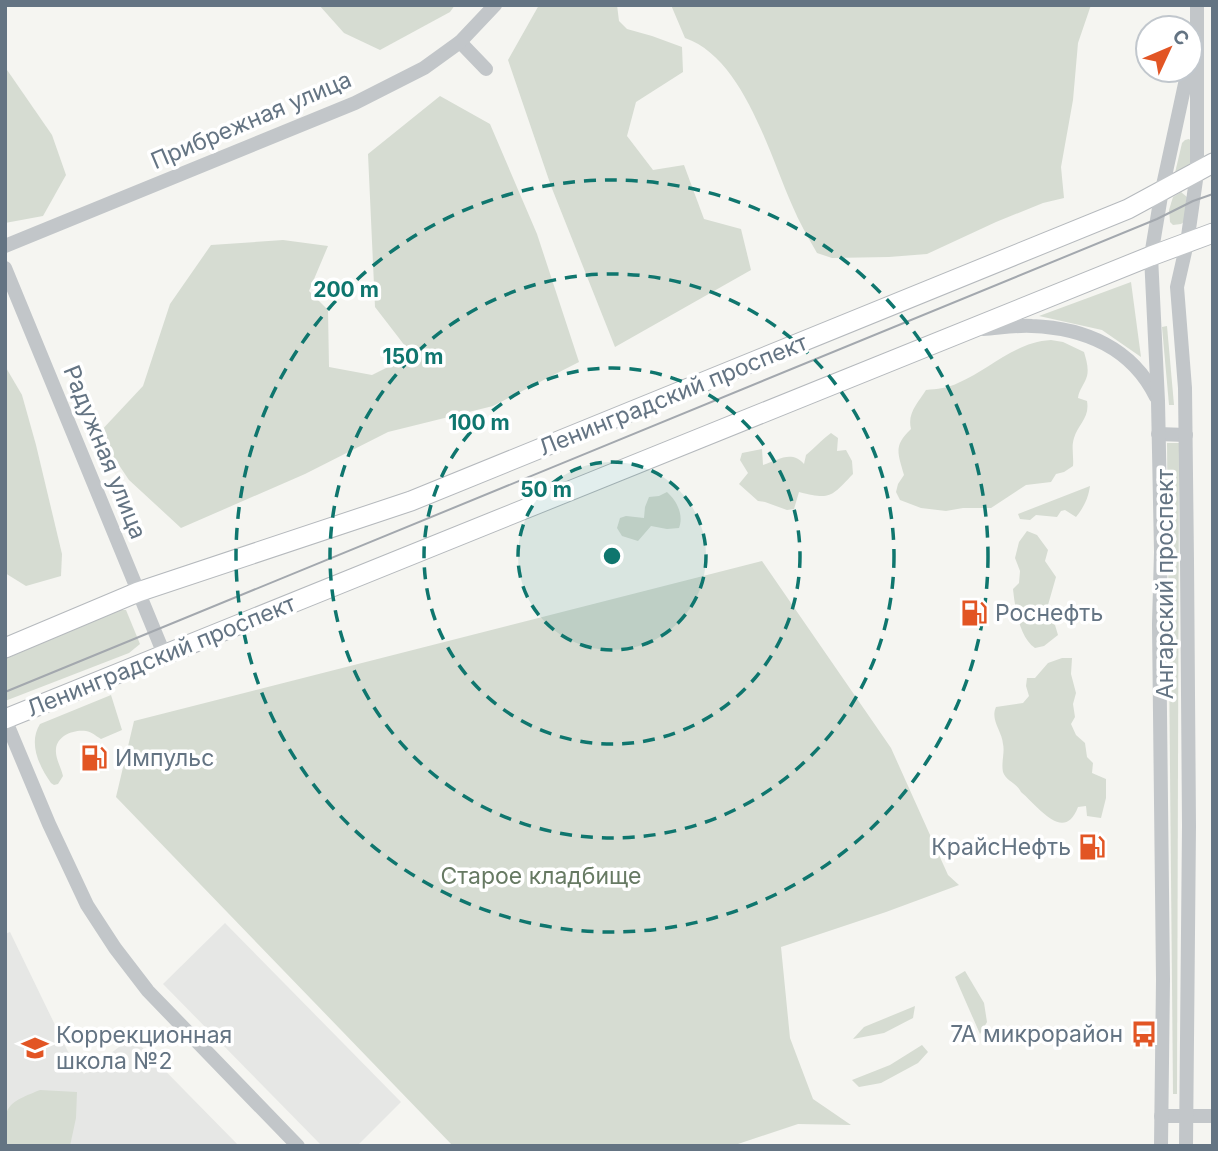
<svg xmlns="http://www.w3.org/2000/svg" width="1218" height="1151" viewBox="0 0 1218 1151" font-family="Inter,sans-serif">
	<rect width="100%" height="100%" fill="#f5f5f1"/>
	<g fill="#e6e7e5">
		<path d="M225,923l176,179 -44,44h-35l-159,-162z"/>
		<path d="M10,932l61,126 13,16 48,-37 107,109h-234v-212z"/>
	</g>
	<g fill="#d6dcd2">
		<path d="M319,5h136l-5,7 -70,38 -36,-17z"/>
		<path d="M539,5h78l2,16 8,8 25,7 30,11 1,25 -47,30 -9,34 26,34 31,-5 20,54 37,10 10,41 -136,77 -64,-161 -43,-126z"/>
		<path d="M671,5h420l-13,38 -5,57 -12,67 3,31 -21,5 -47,19 -69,32 -38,3 -57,1 -15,-5c-9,-16 -18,-31 -25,-48 -23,-52 -49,-147 -107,-167z"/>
		<path d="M5,67l47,68 14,40 -23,41 -38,7z"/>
		<path d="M440,96l50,28 47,110 42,128 -86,44 -105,26 -83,42 -124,54 -52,-48 -31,-46 45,-48 27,-82 41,-59 72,-5 45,6 -19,45 19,19 1,57 43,8 40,-20 -37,-48 -7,-153z"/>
		<path d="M1189,139l3,3 -2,25 -15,6 7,-30 3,-3z"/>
		<path d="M1181,192l6,5 -3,25 -3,2 -8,1 -3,-3 -1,-12 4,-13z"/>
		<path d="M1131,282l10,75 -39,-27 -63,-14z"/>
		<path d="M1167,326l7,79h-5l-7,-78z"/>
		<path d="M1051,340l12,2 21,10c2,7 5,16 3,24 -2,8 -8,13 -9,22l9,3c3,17 -9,23 -13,37 -3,9 0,19 -1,28l-9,6 -8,2 -5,8 -25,3 -35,23h-28l-17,3 -25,-3 -21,-8 -4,-8 2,-8 6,-9c-6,-22 -11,-29 7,-46 -4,-16 7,-26 15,-39 11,-1 22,-2 32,-7 32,-14 57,-41 93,-43z"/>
		<path d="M5,366l17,29 14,50 26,109 -1,22 -35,10 -21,-13z"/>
		<path d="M831,433l7,5 -1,13 9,-1 6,11 1,13c-22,23 -22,26 -54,18l-5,17 -7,1 -22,-8 -7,-1 -19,-17 9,-11 -8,-13 2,-7 20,-4 1,16c16,-5 28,-15 41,-1l2,-9c9,-7 15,-15 25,-22z"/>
		<path d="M1167,443h12l-2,651h-4z"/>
		<path d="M1090,486c-2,13 -6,21 -14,31l-11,-7 -4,1 -4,6 -21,-2 -6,5 -10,-1 -2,-5z"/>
		<path d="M667,492c10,9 17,23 12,36l-12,1 -16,-3 -13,15 -16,-5 -5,-8 3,-10 6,-2 18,2 1,-11 4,-10 10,-1z"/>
		<path d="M1027,531l10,4 11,15 -3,11 11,16 -12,42 11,6 3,10 -14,11 -9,2c-16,-11 -20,-41 -22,-59l6,-6 1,-12 -5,-13 4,-16z"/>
		<path d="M762,561l129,187 57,127 11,10 -73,27 -105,35 9,91 23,61 38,26 -53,-1 -66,22h-279l-337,-349 18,-76z"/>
		<path d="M118,610h8l14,34 -11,9 -124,48v-42z"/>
		<path d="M1062,658h10l-1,16 5,19 -3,11 2,13 -4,7 5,11 9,8 2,14 6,6 -1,10 14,6v19l-5,20 -14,-2 -1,-10 -8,1c-14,37 -40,-1 -57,-15 -4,-9 -15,-11 -18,-20 -2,-9 2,-20 0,-28 -1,-13 -13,-24 -7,-37l27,-4 6,-7 -3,-10 1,-8h8l13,-15z"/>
		<path d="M111,695l11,35 -21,9c-5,-3 -9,-7 -15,-8 -11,-2 -29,4 -30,18 -1,9 5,18 7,27l-5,8 -4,1 -3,-2c-12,-17 -23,-40 -11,-59z"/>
		<path d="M965,971l19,32 3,19 -7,12 -25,-57z"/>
		<path d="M915,1006l-2,12 -29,15 -31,6 11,-12z"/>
		<path d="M922,1045l6,7 -10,11 -37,20 -22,4 -7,-7 38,-15z"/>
		<path d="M40,1090l37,2 -1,26 -6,28h-65c0,-39 -3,-41 35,-56z"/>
	</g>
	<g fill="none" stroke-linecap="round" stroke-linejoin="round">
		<g stroke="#b5b9bd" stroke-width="21">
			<g id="major">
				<path d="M5,648l133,-56 273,-91 717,-292 85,-46"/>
				<path d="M5,719l1146,-463 62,-23"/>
			</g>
		</g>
		<g stroke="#c2c6c9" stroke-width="14">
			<path d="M460,42l26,27"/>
			<path d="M5,246l350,-143 69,-35 36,-26 35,-37"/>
			<path d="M5,268l159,386"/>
			<path d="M983,329c16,-1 33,-4 49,-3 53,2 100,22 124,71"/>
			<path d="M1158,434l28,1"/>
			<path d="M5,719l44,105 38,81 28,43 33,43 150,155"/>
			<path d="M1161,1116h52"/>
			<path d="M1161,1146l2,-167 -4,-355 2,-72 -3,-151 -7,-145 11,-66 26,-120"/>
			<path d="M1186,1146l3,-320 -2,-265 -2,-173 -8,-101 10,-44 10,-70v-168"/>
		</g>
		<use href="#major" stroke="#fff" stroke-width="19"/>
		<path stroke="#a3a8ae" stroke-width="2" d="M5,692l1152,-473 36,-18 20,-7"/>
	</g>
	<circle cx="612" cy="556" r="94" fill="#0f766e" fill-opacity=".12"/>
	<g fill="none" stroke="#0f766e" stroke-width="3.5" stroke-dasharray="12 9">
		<circle cx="612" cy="556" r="94"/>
		<circle cx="612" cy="556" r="188"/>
		<circle cx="612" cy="556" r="282"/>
		<circle cx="612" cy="556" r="376"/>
	</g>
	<defs>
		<g id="fuel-bare" transform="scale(2.1)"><path d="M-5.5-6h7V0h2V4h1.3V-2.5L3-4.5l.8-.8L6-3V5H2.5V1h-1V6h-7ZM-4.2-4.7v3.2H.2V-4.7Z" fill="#e25524" stroke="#fff" stroke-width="2.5" paint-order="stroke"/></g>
		<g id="bus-bare" transform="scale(2.1)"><path d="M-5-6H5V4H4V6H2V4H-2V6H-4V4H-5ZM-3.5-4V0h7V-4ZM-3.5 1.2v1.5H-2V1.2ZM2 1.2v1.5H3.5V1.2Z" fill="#e25524" stroke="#fff" stroke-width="2.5" paint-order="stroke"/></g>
		<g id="school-bare" transform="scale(2.1)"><path d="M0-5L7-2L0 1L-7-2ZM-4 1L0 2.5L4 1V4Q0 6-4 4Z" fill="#e25524" stroke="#fff" stroke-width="2.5" paint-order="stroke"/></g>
	</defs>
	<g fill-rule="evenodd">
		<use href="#fuel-bare" x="974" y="613"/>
		<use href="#fuel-bare" x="94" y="758"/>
		<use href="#fuel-bare" x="1092" y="847"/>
		<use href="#bus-bare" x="1144" y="1034"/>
		<use href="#school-bare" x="35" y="1048"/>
	</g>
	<g text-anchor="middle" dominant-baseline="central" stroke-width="7" stroke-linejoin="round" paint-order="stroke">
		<g font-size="23" fill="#647483" stroke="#fff">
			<text transform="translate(251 120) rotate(-23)">Прибрежная улица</text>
			<text transform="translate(673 395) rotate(-22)">Ленинградский проспект</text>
			<text transform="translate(105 452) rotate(68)">Радужная улица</text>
			<text transform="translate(1165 584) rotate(-90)">Ангарский проспект</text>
			<text transform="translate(161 656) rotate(-22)">Ленинградский проспект</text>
		</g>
		<g font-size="23" fill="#647483" stroke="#fff" text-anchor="start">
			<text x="995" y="613">Роснефть</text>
			<text x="115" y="758">Импульс</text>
			<text x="1071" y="847" text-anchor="end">КрайсНефть</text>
			<text x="1123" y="1034" text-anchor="end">7А микрорайон</text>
			<text x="56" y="1035">Коррекционная<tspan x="56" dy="26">школа №2</tspan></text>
		</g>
		<g font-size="23" fill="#677a63" stroke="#fff">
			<text x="541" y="876">Старое кладбище</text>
		</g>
	</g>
	<circle cx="612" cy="556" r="10" fill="#0f766e" stroke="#fff" stroke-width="3.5"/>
	<g font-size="21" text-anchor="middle" font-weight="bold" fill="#0f766e" stroke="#fff" stroke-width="7" stroke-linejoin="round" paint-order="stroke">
		<text x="346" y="297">200 m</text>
		<text x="413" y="364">150 m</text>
		<text x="479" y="430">100 m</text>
		<text x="546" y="497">50 m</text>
	</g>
	<rect width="1218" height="1151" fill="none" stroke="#647483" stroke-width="14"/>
	<g transform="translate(1169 49) rotate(46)"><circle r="33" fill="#ffffff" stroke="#c1c7cd" stroke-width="2"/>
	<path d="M0-5L12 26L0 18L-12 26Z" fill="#e25524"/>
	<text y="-10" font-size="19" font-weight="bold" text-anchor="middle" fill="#647483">С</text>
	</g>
</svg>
